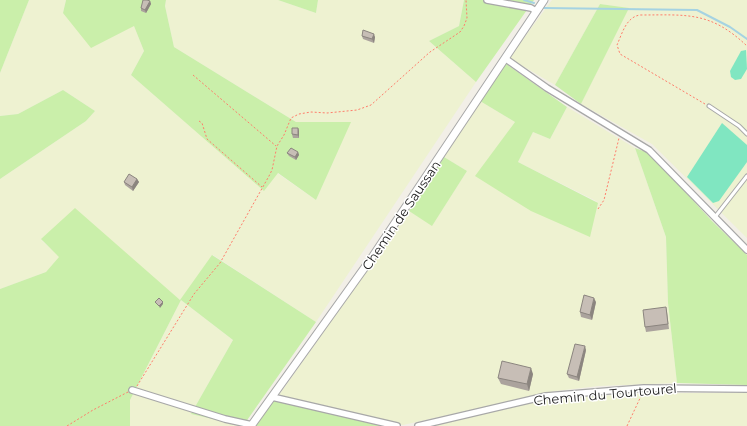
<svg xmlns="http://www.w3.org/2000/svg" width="747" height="426" viewBox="0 0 747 426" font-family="Montserrat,sans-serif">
	<rect width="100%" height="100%" fill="#f2efe7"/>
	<g fill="#eef2d1">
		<path d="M29,0h37l-3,13 71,13 10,25 -13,24 133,115 13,-17 39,27 34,-78h-54l-122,-75 -9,-41 1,-6h112l38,13 2,-13h146l-5,26 -30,15 47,41 -160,240 -103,-67 -32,45 52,40 -42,74 52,12h-113v-26l51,-100 -140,-60 19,17 -14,15 -46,17v-110l86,-58 9,-10 -32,-21 -45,24 -18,2v-43z"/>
		<path d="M552,0h195v238l-95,-94 -71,-40 47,-96 -28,-4 -45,81 -46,-27z"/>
		<path d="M480,101l35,21 -39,54 122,26 -80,-40 15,-30 17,7 17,-32 68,41 31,89 2,66 9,80 -78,3 -43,5 -153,34 -124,-30 130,-184 23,14 35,-54 -23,-14z"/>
		<path d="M688,393h59v33h-322l121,-27 89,-5z"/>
	</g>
	<g fill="#caefaa">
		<path d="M0,0h29l-29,73z"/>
		<path d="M66,0h100l-1,6 9,41 122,75h55l-35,78 -38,-27 -14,18 -133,-116 13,-24 -10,-25 -43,22 -28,-35z"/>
		<path d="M278,0h40l-2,13z"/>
		<path d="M464,0h70l-58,82 -47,-41 30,-15z"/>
		<path d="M600,4l29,4 -48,96 -26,-19z"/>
		<path d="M505,63l62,44 -17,32 -17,-7 -15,30 80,41 -8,34 -59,-26 -56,-35 40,-54 -35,-21z"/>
		<path d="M63,90l32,21 -9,10 -86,58v-63l18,-2z"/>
		<path d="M635,148l14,5 63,68 35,34v130l-70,-2 -9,-80 -2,-66z"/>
		<path d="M444,157l23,14 -35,55 -23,-15z"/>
		<path d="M75,208l105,92 32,-45 104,67 -73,104 -52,-12 42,-74 -52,-40 -51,100v26h-130v-137l46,-17 13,-15 -18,-18z"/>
		<path d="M274,400l109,26h-129z"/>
	</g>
	<g fill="#80e6c1">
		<path d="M746,50l1,19 -6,10 -6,1 -4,-3 -1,-6 11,-20z"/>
		<path d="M722,123l25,22v17l-28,39 -6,2 -26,-26z"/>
	</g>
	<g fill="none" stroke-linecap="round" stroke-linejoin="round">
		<g stroke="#a5d3e2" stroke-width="2">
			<path d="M524,0l10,3"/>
			<path d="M544,8l153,2 33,17 17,12"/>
		</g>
		<g stroke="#a8a8a8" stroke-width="5">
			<g id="service">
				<path d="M709,106l30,20 8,8"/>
				<path d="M715,217l32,-41"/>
			</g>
		</g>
		<g stroke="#a8a8a8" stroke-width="8">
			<g id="minor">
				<path d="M487,0l44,8 5,3"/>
				<path d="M506,59l41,29 102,62 98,100"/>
				<path d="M132,390l93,29 27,6"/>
				<path d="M272,397l125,29"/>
				<path d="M418,426l128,-30 98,-8 103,1"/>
			</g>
		</g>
		<g stroke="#a8a8a8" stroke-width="9">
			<path id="tertiary" d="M251,426l122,-170 171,-256"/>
		</g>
		<g stroke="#ff7d6b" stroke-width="1" stroke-dasharray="2 2" stroke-linecap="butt">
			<path d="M193,75l83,71"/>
			<path d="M705,104l-85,-50 -3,-9c5,-11 9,-28 23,-30 47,0 70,-4 107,31"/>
			<path d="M199,121l3,2 5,16 55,48"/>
			<path d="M598,209l6,-9 15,-62"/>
			<path d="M137,386l57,-92 26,-31 49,-87 3,-6 5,-24 7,-11 7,-17 8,-4 12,-2 16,1 30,-3 14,-5 59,-53 30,-20 4,-6 3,-8 -1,-18"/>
			<path d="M67,426l26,-16 35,-18"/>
			<path d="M627,426l15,-32"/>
		</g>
		<use href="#service" stroke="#fff" stroke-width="3"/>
		<use href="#minor" stroke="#fff" stroke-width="5.5"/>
		<use href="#tertiary" stroke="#fff" stroke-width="7"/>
	</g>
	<g fill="#aba39d">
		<path d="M150,1l1,3 -5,9 -5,-2v-3z"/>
		<path d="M362,36l13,1 -1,6 -11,-4z"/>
		<path d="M298,128l1,3v7h-6l-1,-4z"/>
		<path d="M298,152l1,3 -3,5 -7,-4 -2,-3z"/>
		<path d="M137,179l2,3 -6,9 -8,-6 -1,-3z"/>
		<path d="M596,302l-4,18 -11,-3 -1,-5z"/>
		<path d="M666,307l1,5 2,17 -23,3 -1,-5z"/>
		<path d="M586,350l-7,31 -10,-3 -2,-4z"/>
		<path d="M533,374l-4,17 -28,-7 -3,-6z"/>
	</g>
	<g fill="#8b857f">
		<path d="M150,1l1,3 -5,9 -1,-3z"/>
		<path d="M374,34l1,3 -1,6 -2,-4z"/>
		<path d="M298,128l1,3v7l-1,-3z"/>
		<path d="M298,152l1,3 -3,5 -1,-3z"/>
		<path d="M137,179l2,3 -6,9 -1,-4z"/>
		<path d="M594,298l2,4 -4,18 -2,-5z"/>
		<path d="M163,302v2l-3,4 -1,-2z"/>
		<path d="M585,346l1,4 -7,31 -2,-4z"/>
		<path d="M531,368l2,6 -4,17 -2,-7z"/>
	</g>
	<g fill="#c7beb6" stroke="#8b857f">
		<path d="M143,0h4l3,1 -5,9 -4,-2z"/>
		<path d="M363,30l11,4 -2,5 -10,-3z"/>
		<path d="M292,128h6v7l-6,-1z"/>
		<path d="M291,148l7,4 -3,5 -8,-4z"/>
		<path d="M129,174l8,5 -5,8 -8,-5z"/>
		<path d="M584,295l10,3 -4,17 -10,-3z"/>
		<path d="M159,298l4,4 -4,4 -4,-4z"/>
		<path d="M666,307l2,17 -23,3 -2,-17z"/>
		<path d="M575,344l10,2 -8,31 -10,-3z"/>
		<path d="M502,361l29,7 -4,16 -29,-6z"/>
	</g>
	<g text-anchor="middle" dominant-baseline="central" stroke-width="3" stroke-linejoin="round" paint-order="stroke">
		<g font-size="13" fill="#212121" stroke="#fff">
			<text transform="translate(401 215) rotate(-56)">Chemin de Saussan</text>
			<text transform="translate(605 394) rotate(-5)">Chemin du Tourtourel</text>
		</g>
	</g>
</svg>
